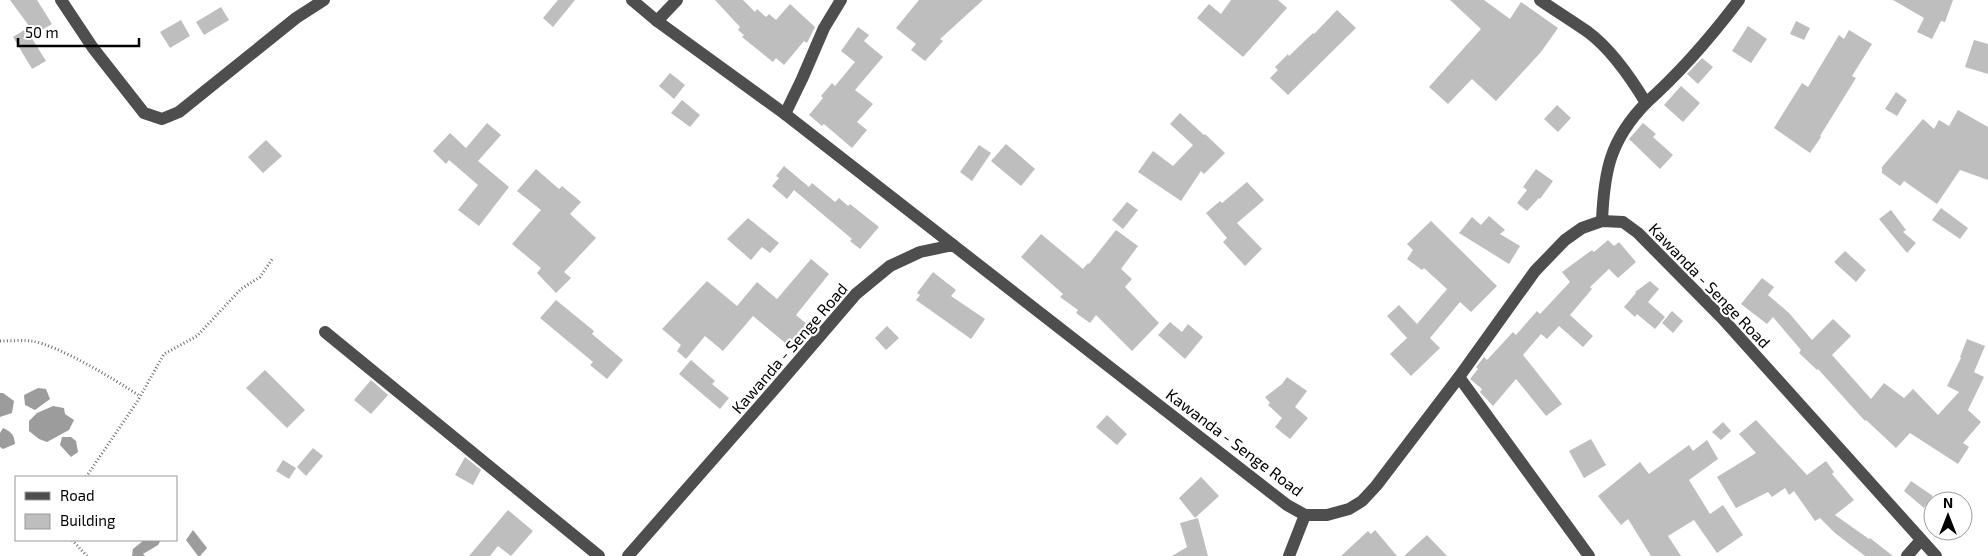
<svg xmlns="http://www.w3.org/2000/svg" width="1988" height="556" viewBox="0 0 1988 556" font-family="'Exo 2',sans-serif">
	<rect width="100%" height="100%" fill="#fff"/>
	<g fill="#9c9c9c">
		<path d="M38,388l8,1 4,10 -15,11 -10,-5 -1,-10z"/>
		<path d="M0,393h3l11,8 -2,12 -12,4z"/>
		<path d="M53,406l11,2 1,6 9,6 -5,10 -22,12 -8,-3 -10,-8v-10l8,-8z"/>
		<path d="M3,428c9,4 11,7 12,16l-12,5 -3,-2v-14z"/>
		<path d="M62,437h9l5,4 2,11 -7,5 -11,-12z"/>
		<path d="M193,530l14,18 -7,8h-2l-12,-16z"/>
		<path d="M144,540h17l-3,5 -15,9 2,2h-13l1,-7z"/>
	</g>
	<g fill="#bebebe">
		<path d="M10,0h27l15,24 -17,10z"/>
		<path d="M558,0h17l-22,27 -10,-9z"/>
		<path d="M715,0h28l12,12 2,-3 9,8 3,-3 7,6 14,-16 25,23 -8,16 -3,-2 -20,24 -8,-7 -3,4 -31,-25 2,-2 -6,-5 2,-3z"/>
		<path d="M919,0h64l-43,39 3,2 -18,20 -14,-11 5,-6 -20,-16z"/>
		<path d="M1231,0h47l9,8 -44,49 -46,-39 12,-14 12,10z"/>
		<path d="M1450,0h34l26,19 11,-17 37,26 -17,24 -45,49 -24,-22 -24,25 -19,-17 52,-58z"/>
		<path d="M1893,0h60l-8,22 -4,-1 -9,18 -15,-7 7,-14z"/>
		<path d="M221,7l8,13 -25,15 -8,-13z"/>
		<path d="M1337,10l19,18 -68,67 -18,-17 8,-8 -3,-3 13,-13 1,2 24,-23 1,1z"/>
		<path d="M181,20l9,16 -20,12 -10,-16z"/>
		<path d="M1796,21l14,7 -6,12 -14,-6z"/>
		<path d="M1748,26l19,13 -16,24 -19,-12z"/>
		<path d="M858,27l11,8 -5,6 19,16 -28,33 18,14 -16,18 10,8 -15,18 -28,-24 -2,2 -13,-11 14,-17 -2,-2 11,-13 3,3 20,-24 -14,-11z"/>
		<path d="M26,29l20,32 -14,8 -19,-32z"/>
		<path d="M1849,30l23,14 -20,32 4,2 -36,58 1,1 -11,16 -36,-25 28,-45 6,4 31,-52 5,4z"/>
		<path d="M1974,40l14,4v30l-23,-7z"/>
		<path d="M1702,58l11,9 -15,17 -11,-10z"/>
		<path d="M670,73l15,12 -11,14 -15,-13z"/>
		<path d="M1681,86l19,17 -17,19 -19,-17z"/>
		<path d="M1896,92l11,8 -10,16 -12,-7z"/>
		<path d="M682,100l18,15 -10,12 -19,-14z"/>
		<path d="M1557,105l14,13 -13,14 -14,-13z"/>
		<path d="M1958,110l30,17v53l-28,-10 -23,34 -33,-23 -4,5 -18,-13v-6l41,-48 11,10 5,-9 10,6z"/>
		<path d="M1180,113l24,22 1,-1 20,19 -21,21 -3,-3 -20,30 -43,-29 15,-21 20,15 20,-21 -23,-21z"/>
		<path d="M487,123l14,12 -23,26 31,26 -30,39 -21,-16 20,-25 -29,-25 -3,4 -13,-13 17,-18 16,15z"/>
		<path d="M1643,123l13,11 -3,3 20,18 -13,14 -31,-30z"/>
		<path d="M266,140l16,16 -19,17 -15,-16z"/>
		<path d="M1006,144l29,25 -14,17 -30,-25z"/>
		<path d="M979,145l12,8 -19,28 -12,-9z"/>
		<path d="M784,166l25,21 3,-4 23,19 4,-4 9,8 2,-2 29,23 -19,22 -10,-8 2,-2 -58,-49 -7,9 -15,-13 7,-8 -3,-2z"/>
		<path d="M536,169l23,20 3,-3 19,16 -11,12 26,24 -32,34 7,6 -15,15 -19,-20 4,-5 -29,-24 29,-34 -24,-19z"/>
		<path d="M1536,169l17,12 -13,18 -1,-1 -12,13 -10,-8 10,-13 -4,-3z"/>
		<path d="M1247,182l17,18 -27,23 25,26 -17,17 -22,-24 4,-4 -21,-25 14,-12 2,2z"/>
		<path d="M1127,202l11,8 -15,19 -11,-9z"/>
		<path d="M1941,208l27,20 -8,11 -28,-19z"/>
		<path d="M1891,210l15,20 -3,2 13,11 -9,10 -28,-34z"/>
		<path d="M1489,216l16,14 -5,4 20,12 -11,18 -50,-31 13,-16 9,8z"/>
		<path d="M748,218l31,25 -9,10 -8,-6 -11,13 -24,-21z"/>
		<path d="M1431,221l66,65 -26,26 -11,-10 -30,36 10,10 -29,28 -21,-22 17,-16 -20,-22 12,-11 18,19 30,-35 -23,-21 -2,2 -15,-11 6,-9 -6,-6z"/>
		<path d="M1116,230l22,16 -17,23 11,10 -7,8 34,36 -27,28 -36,-36 -6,8 -14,-10 2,-3 -18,-13 3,-3 -42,-37 20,-23 42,35 5,-6 1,1z"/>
		<path d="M1608,240l6,6 5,-4 17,20 -18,16 -9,-9 -19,18 2,2 -22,26 23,21 -10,11 -24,-21 -12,13 -6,-5 -18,21 39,49 -16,12 -30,-37 -23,27 -13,-14 2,-3 -12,-10 8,-10 -2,-2 8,-10 3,3 26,-28 3,3 21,-24 3,3 30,-32 -8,-10 30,-22 2,2z"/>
		<path d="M1845,251l21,19 -10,12 -22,-20z"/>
		<path d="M811,259l18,15 -33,41 12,10 -18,22 -37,-31 -30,35 -18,-15 -19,23 -9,-8 4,-6 -19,-16 45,-48 30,25 20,-24 20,17z"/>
		<path d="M933,272l23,18 -5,6 34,23 -14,20 -55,-39 4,-5 -3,-2z"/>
		<path d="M1762,278l12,9 -6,8 21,18 23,27 21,-21 18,17 -19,19 39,44 13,-16 20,15 9,-9 25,26 21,-23 -12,-6 14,-28 -1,-1 7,-18 18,7 -11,26 10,5 -16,33 13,12 -18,21 6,4 -11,17 -48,-31 -14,15 -30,-28 -1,1 -47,-52 -1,1 -18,-17 2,-3 -28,-33 -6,7 -26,-20z"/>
		<path d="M1650,281l9,8 -11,13 17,15 -10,12 -18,-15 -2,3 -11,-10 12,-14 -1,-1z"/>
		<path d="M556,300l38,31 -2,3 31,26 -16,19 -17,-14 3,-3 -53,-44z"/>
		<path d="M1672,311l11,10 -10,12 -11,-10z"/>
		<path d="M1170,322l12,10 6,-8 15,13 -18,22 -27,-24z"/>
		<path d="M887,326l12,12 -13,12 -11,-12z"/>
		<path d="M691,360l24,21 -3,3 17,14 -9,11 -41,-35z"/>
		<path d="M265,370l40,40 -18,18 -41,-40z"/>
		<path d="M1287,377l20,14 -12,16 13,11 -18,21 -15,-12 7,-9 -14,-13 2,-2 -5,-6 17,-13z"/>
		<path d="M371,380l17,15 -17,19 -17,-14z"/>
		<path d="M1107,415l20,19 -10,11 -21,-18z"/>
		<path d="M1756,420l51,55 19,-14 8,11 -2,2 22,26 -19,15 34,24 1,-1 23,18h-28l-30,-23 -15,-15 -5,3 -21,-30 -5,4 -4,-7 -13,9 -4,-5 -32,16 -19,-31 39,-24 -17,-19z"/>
		<path d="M1723,422l8,9 -10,9 -9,-8z"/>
		<path d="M1591,439l15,26 -22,13 -15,-27z"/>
		<path d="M1707,440l11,19 -29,21 21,34 13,-9 20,30 -26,18 -23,-33 -26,16 13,20h-30l-23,-37 -7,6 -23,-29 42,-34 9,12 40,-29 4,6z"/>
		<path d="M313,448l10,8 -17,20 -9,-9z"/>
		<path d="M465,457l16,13 -8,15 -18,-10z"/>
		<path d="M283,460l13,8 -7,11 -13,-8z"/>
		<path d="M1201,477l18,19 -24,22 -16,-20z"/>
		<path d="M1911,481l22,15 -9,12 -20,-17z"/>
		<path d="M508,510l25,21 -22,25 -13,-10 -8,10h-21z"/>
		<path d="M1198,518l10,38h-36l15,-9 -7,-24z"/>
		<path d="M1375,530l22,26h-56l27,-25 3,3z"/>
		<path d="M1427,535l20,21h-43z"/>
	</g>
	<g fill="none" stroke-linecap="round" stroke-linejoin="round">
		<g stroke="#707070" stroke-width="3" stroke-dasharray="1 2.5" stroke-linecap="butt">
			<path d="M0,341c10,0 21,-1 31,0 28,4 84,39 109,55"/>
			<path d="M86,477l51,-75 27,-48 33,-18 44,-47 19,-12 13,-19"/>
			<path d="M72,540l15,16"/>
		</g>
		<g stroke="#4e4e4e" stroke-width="12">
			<path d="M61,0l32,48 51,65 18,6 17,-7 117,-94 28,-18"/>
			<path d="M632,0l25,21 128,93 168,131"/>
			<path d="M1540,0c16,11 32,21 48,32 24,18 43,46 58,71 -36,37 -42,68 -44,118"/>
			<path d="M657,21l20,-21"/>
			<path d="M1646,103c35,-31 65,-66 93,-103"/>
			<path d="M785,114l17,-35 22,-51 17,-28"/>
			<path d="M325,332l274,224"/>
			<path d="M1459,377l130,179"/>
			<path d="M628,556l149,-170 79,-92 34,-28 30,-14 33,-7 334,260 18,10h22l22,-6 13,-8 14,-15 83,-109 76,-106 30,-31 17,-12 20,-7 21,1 15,11 84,85 214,238"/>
			<path d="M1289,556l16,-41"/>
			<path d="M1907,556l14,-16"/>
		</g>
	</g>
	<g text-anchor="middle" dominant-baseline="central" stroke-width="4.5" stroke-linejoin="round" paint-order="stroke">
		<g font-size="16" fill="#000" stroke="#fff">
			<text transform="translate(1710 285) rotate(46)">Kawanda - Senge Road</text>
			<text transform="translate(789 348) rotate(-49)">Kawanda - Senge Road</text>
			<text transform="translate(1235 442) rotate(37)">Kawanda - Senge Road</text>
		</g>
	</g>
	<rect x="15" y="476" width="162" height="65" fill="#ffffff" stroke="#999999"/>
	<rect x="25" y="492" width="25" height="8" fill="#4e4e4e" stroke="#999999"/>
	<text x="60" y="501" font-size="15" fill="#000000">Road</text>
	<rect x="25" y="514" width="25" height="15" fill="#bebebe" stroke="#999999"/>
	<text x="60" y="526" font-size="15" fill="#000000">Building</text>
	<g transform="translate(1948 516)"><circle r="24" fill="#ffffff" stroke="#999999"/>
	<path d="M0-4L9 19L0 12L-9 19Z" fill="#000000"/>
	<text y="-8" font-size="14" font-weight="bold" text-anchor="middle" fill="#000000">N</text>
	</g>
	<path d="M18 38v8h121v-8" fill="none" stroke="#000000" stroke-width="2.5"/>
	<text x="25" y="38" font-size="15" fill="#000000" stroke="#ffffff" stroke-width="4" paint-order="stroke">50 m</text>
</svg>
